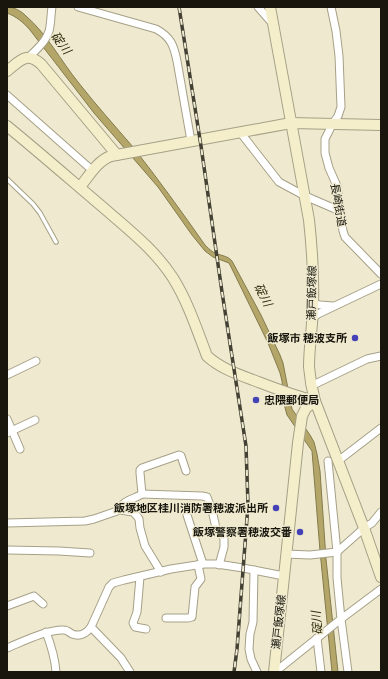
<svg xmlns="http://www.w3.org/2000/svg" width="388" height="679" viewBox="0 0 388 679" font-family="'Fira Sans','Noto Sans JP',sans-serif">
	<rect width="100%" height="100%" fill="#efeacf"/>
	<path fill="#b3a668" stroke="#847b4d" d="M7,7c7,0 14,4 19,9 21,18 35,45 52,66 18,23 37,44 55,65 25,32 49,65 72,98 2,2 5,5 8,7 7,4 14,3 19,9l29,54 19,40 3,8 9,46 18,26 4,7 3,12 3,17 6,88 12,113h-6l-12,-121 -8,-100 -25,-36 -3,-11 -2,-23 -2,-8 -12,-30 -35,-72 -4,-8 -16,-6 -8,-6 -13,-16 -34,-48 -64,-74 -64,-83c-7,-8 -13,-13 -23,-17z"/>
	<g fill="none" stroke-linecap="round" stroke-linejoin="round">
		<g stroke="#a5a087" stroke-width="5.5">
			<path id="lane" d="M7,179l26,25 7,9 16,29"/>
		</g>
		<g stroke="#a5a087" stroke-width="9">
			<g id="street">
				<path d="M78,7l78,22c15,8 18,17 21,32l14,80"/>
				<path d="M258,7l14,16"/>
				<path d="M331,7l5,24 3,25 2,51 -3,9 -5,7 -8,16v14l4,15 8,18 6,45 2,6 36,37"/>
				<path d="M29,57c8,-8 20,-18 21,-31 1,-6 1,-13 2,-19"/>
				<path d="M7,95l86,76"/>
				<path d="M240,132l39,50 26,14 35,15"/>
				<path d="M313,303l7,2 13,1"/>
				<path d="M312,319l2,-2 4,-3 63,-30"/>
				<path d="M7,375l29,-14"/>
				<path d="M311,386l56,-27 14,-3"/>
				<path d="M7,419l13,30"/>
				<path d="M7,433l28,-13"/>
				<path d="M328,461l9,91v26l4,41 7,53"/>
				<path d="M338,461l43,-33"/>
				<path d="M142,494l60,2 5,1 5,13 4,18 1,3 7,6v10l-5,18"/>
				<path d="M120,510c2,-10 15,-11 22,-16l-2,-21v-3l2,-2 37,-13 2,1 5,15"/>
				<path d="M187,515l16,49"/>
				<path d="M7,523l78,-2 9,-2 26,-9 13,2 4,4 2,3 1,9 5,18 16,26"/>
				<path d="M7,550l52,1 31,2"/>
				<path d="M286,554l24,1 27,-3 27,-24 8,-5 9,-11"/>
				<path d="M254,570l-1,52 -3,12 -1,15 2,10 6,13"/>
				<path d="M140,577l-3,35 -4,11 2,4 11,2"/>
				<path d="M7,606l27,-10 9,8"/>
				<path d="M166,618h22l4,-1 3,-30 6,-8 -3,-14"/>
				<path d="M91,627l30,31 9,14"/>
				<path d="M46,632c5,13 9,26 10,40"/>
				<path d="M317,638l4,34"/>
				<path d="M7,648c15,-6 41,-19 57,-18 3,0 5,2 8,4 8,3 14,0 19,-7l18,-40 4,-4 11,-3 47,-11 32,-5h14l26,4 41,8"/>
				<path d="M275,672l66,-53 40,-30"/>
			</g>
		</g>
		<g stroke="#a5a087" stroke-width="12">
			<g id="secondary">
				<path d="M270,7l39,213c3,28 5,55 4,83 0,21 -4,43 -4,64 1,12 3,23 6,34l-9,7 -4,8 -4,27 -24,229"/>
				<path d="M7,71c13,-10 19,-20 34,-7l76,91"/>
				<path d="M7,126c33,27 65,55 98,83 25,22 50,41 68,69 15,24 24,52 34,78 13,12 30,18 46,24 21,8 41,16 62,21l49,127 17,49"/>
				<path d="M80,187c9,-11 17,-26 31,-31l180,-33 90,2"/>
			</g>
		</g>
		<use href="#lane" stroke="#fff" stroke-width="3.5"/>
		<use href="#street" stroke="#fff" stroke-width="7"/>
		<use href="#secondary" stroke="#f5eecb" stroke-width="10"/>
		<g stroke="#434034" stroke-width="3.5">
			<path id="rail" d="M179,7l22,139 21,146 24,154 2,59 -11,144 -3,23"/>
		</g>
		<use href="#rail" stroke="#efeacf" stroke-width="2" stroke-dasharray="6" stroke-linecap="butt"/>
	</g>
	<g fill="#4441b7" stroke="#efeacf" stroke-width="1.5">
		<circle cx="355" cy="338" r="4"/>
		<circle cx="256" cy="400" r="4"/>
		<circle cx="276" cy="508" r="4"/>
		<circle cx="300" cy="532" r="4"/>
	</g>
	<g text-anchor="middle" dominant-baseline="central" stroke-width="3" stroke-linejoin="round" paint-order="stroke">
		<g font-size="11" fill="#18160d" stroke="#efeacf">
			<text transform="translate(338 205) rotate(80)">長崎街道</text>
			<text transform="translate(312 293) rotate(-89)">瀬戸飯塚線</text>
			<text transform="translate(279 622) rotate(-84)">瀬戸飯塚線</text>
		</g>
		<g font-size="11" font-weight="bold" fill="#18160d" stroke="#efeacf" text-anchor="end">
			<text x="347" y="338">飯塚市 穂波支所</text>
			<text x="264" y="400" text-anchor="start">忠隈郵便局</text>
			<text x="268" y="508">飯塚地区桂川消防署穂波派出所</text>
			<text x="292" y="532">飯塚警察署穂波交番</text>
		</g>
		<g font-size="12" font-style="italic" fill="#2f290c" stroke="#efeacf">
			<text transform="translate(61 43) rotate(53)">碇川</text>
			<text transform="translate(263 295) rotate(63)">碇川</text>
			<text transform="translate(317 623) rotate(-95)">碇川</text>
		</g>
	</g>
	<rect width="388" height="679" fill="none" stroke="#18160d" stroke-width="16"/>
</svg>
